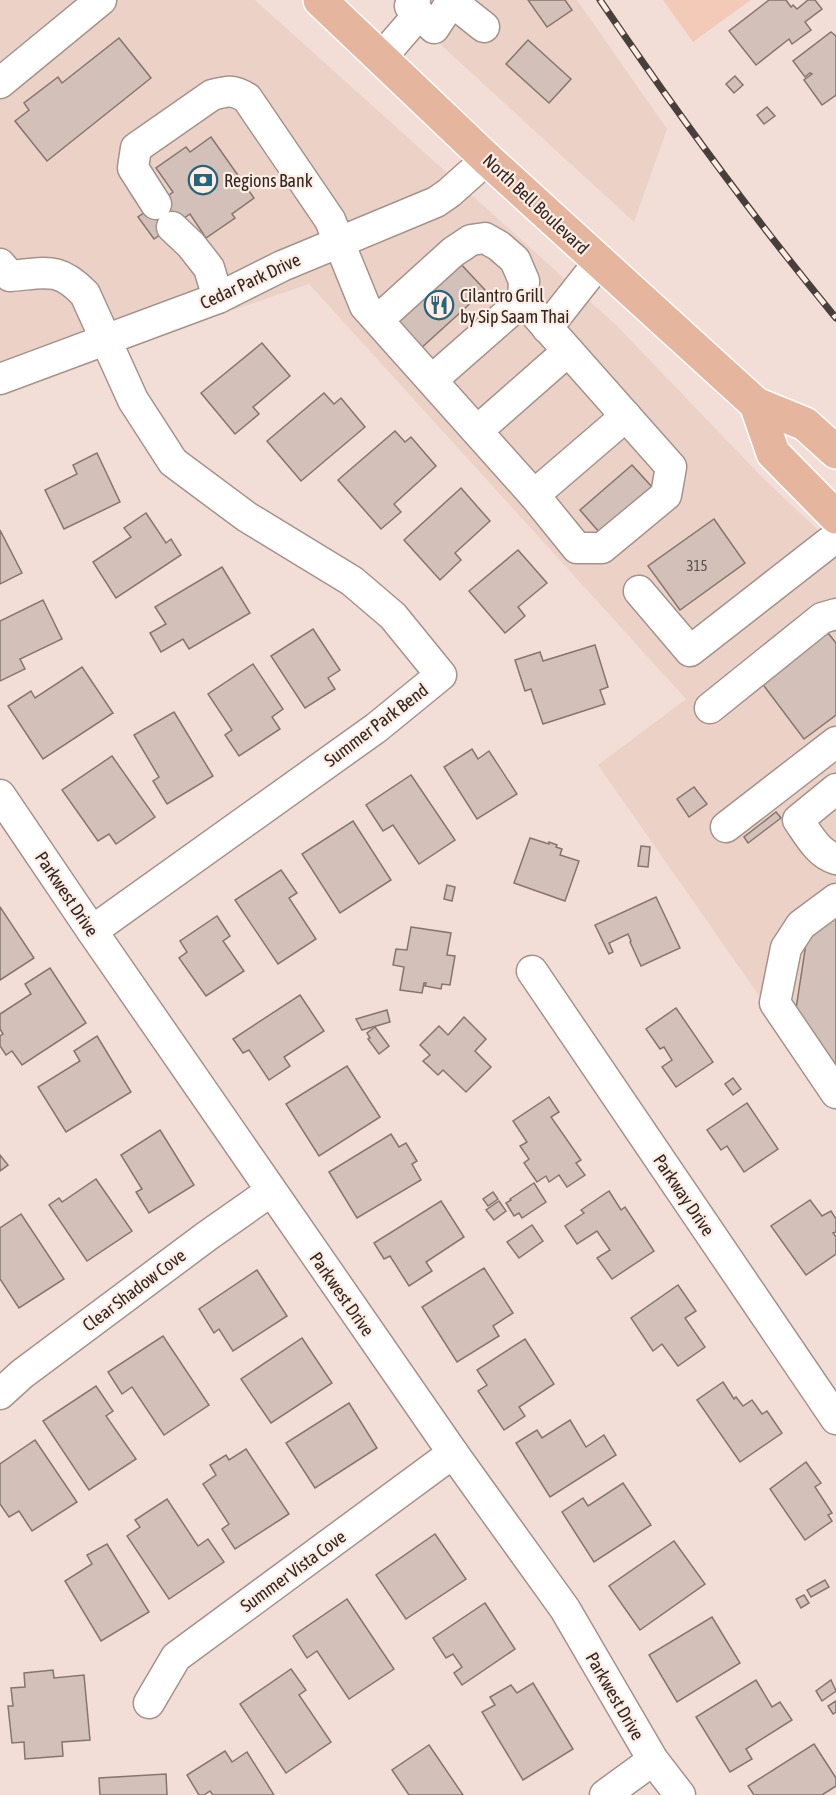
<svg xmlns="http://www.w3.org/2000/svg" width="836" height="1795" viewBox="0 0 836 1795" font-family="'Asap Condensed',sans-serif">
	<rect width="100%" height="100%" fill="#f2ded6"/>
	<g fill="#ecd2c6">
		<path d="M0,0h255l360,324 148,154 73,69v559l-238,-341 88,-66 -377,-415 -244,84 -65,23z"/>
		<path d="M392,0h185l90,129 -33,93z"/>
	</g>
	<path fill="#f3cab7" d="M663,0h88l-58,42z"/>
	<g fill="#d3c1b9" stroke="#86756e" stroke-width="1.5">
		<path d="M528,0h37l7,10 -25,17z"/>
		<path d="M769,0h17l5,7 2,-2 4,4 11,-9h7l7,9 -17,13 6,8 -19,14 -3,-5 -33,26 -27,-34z"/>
		<path d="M831,32l5,4v59l-14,10 -18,-25 8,-6 -2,-1 -5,4 -12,-16z"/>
		<path d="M119,38l32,40 -104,83 -32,-40 14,-11 -5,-7 34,-26 4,6z"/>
		<path d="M528,40l43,39 -22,24 -43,-39z"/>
		<path d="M735,76l8,9 -9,8 -8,-9z"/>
		<path d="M767,107l8,9 -11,8 -7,-9z"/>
		<path d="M211,137l43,61 -22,16 3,4 -29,20 -16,-24 -36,25 -16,-22 35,-25 -17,-24 30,-21 4,5z"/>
		<path d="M458,261l27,29 -66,60 -26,-30z"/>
		<path d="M262,343l28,33 -37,31 6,7 -24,20 -34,-41z"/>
		<path d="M324,393l10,11 7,-6 24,29 -64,54 -34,-40z"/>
		<path d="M395,431l10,11 6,-5 25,29 -42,38 7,8 -20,17 -43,-49z"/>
		<path d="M97,453l23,49 -56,27 -19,-39 32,-16 -4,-9z"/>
		<path d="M632,465l20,22 -53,45 -19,-22z"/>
		<path d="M461,488l29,33 -35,32 6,7 -21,20 -36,-40z"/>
		<path d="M146,513l20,30 5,-4 10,16 -65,43 -23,-36 38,-25 -7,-9z"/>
		<path d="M714,519l31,44 -65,47 -32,-44z"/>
		<path d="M0,530l22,43 -22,11z"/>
		<path d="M518,550l29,33 -29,24 7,9 -20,17 -36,-42z"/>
		<path d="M222,567l28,46 -61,36 -6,-10 -22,13 -11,-19 16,-9 -11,-17z"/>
		<path d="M43,600l19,39 -42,20 5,10 -25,12v-60z"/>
		<path d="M824,628l12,15v72l-32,24 -46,-61z"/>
		<path d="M313,629l27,41 -12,8 7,11 -30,19 -34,-52z"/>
		<path d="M595,645l13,42 -8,3 5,14 -62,20 -12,-35 -6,2 -10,-31 25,-8 3,9z"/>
		<path d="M253,664l30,45 -11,8 8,12 -41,27 -14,-21 7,-5 -24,-36z"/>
		<path d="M82,667l31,46 -70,46 -35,-53 23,-15 4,7z"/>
		<path d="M174,712l39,64 -46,28 -14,-23 6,-4 -25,-42z"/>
		<path d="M472,749l6,10 11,-8 28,43 -40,25 -33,-52z"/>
		<path d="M112,756l43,61 -39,27 -7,-10 -11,7 -36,-51z"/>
		<path d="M411,775l44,65 -36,24 -26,-39 -10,6 -17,-26z"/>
		<path d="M694,787l13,17 -18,13 -12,-18z"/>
		<path d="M776,812l5,6 -33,25 -4,-6z"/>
		<path d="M353,821l38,59 -51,33 -38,-59z"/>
		<path d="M530,838l19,6v-2l8,3 -1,2 6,2 -2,6 19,6 -14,40 -51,-18z"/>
		<path d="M641,846l9,1 -2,20 -10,-1z"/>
		<path d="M281,870l16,23 -8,5 27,41 -38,25 -43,-64z"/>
		<path d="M447,885l8,2 -3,14 -8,-2z"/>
		<path d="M656,897l24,51 -39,18 -11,-24 1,-1 -3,-7 -19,9 4,9 -4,2 -14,-29z"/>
		<path d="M0,907l34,51 -34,22z"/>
		<path d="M217,916l13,20 -7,5 21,30 -38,25 -27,-38 8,-6 -7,-11z"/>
		<path d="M836,916v166l-42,-60 13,-85z"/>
		<path d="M411,927l40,6 -4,22 8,1 -5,29 -8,-1 -1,5 -16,-3 1,-3h-2l-2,10 -22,-3 4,-23 -11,-2 3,-16 11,1z"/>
		<path d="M50,968l36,55 -64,42 -10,-14 -6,4 -6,-9v-10l3,-2 -3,-5v-15l31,-20 -6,-10z"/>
		<path d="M300,995l24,36 -40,26 6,9 -21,14 -20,-30 -6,3 -10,-14z"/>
		<path d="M676,1008l37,54 -37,25 -14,-20 10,-7 -8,-13 -4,2 -14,-20z"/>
		<path d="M387,1010l3,12 -28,8 -6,-11z"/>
		<path d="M464,1017l22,22 -11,12 16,16 -25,25 -23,-22 -5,5 -15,-14 7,-6 -10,-10 19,-19 9,9z"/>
		<path d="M375,1027l14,19 -10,8 -11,-15 2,-1 -3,-5z"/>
		<path d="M97,1036l34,56 -65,40 -28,-45 42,-26 -6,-10z"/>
		<path d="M347,1066l33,51 -61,39 -33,-52z"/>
		<path d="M733,1078l8,11 -8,6 -8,-11z"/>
		<path d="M549,1097l10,15 -8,5 30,43 -5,3 9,12 -18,12 -8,-12 -10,7 -3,-6 -9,6 -13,-19 5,-4 -9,-13 7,-4 -14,-21z"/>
		<path d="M747,1103l31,46 -34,23 -17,-26 -6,4 -14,-20z"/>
		<path d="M160,1130l34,55 -45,28 -13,-21 6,-3 -21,-34z"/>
		<path d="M391,1134l8,13 7,-4 11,18 -5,3 9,16 -64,38 -28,-46z"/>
		<path d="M0,1155l8,10 -8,6z"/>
		<path d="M96,1179l36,52 -45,30 -38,-56 10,-7 3,4z"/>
		<path d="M534,1183l12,19 -24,16 -3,-5 -5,3 -8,-13 5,-3 -1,-1z"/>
		<path d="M609,1191l12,19 4,-3 29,44 -42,28 -15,-21 13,-8 -13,-19 -20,13 -12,-18 19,-13 -3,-3z"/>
		<path d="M493,1192l5,7 -10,7 -5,-7z"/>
		<path d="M810,1200l12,16 9,-5 5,8v13l-3,1 3,4v17l-30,21 -35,-49z"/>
		<path d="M441,1201l23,36 -38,25 6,9 -23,15 -19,-30 -6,3 -10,-16z"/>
		<path d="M499,1201l7,10 -12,9 -8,-10z"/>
		<path d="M21,1214l43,65 -45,29 -19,-29v-51z"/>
		<path d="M532,1225l11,16 -24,17 -12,-16z"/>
		<path d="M484,1268l29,45 -20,13 6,10 -42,26 -35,-55z"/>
		<path d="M257,1270l30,46 -54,35 -14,-22 -5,4 -15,-24z"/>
		<path d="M678,1285l18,26 -11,7 20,29 -27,19 -16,-22 -9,7 -22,-33z"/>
		<path d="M163,1336l46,69 -45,30 -32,-48 -10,7 -14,-22z"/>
		<path d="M302,1338l30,45 -61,40 -30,-44z"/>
		<path d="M525,1339l29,45 -35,23 6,9 -21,14 -26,-39 9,-6 -10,-15z"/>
		<path d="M723,1382l11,17 2,-2 7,9 9,-6 10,14 5,-3 15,22 -42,29 -43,-62z"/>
		<path d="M96,1386l17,25 -7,5 30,43 -47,31 -46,-69z"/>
		<path d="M349,1403l28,45 -62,40 -29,-45z"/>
		<path d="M570,1420l16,27 18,-12 12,20 -66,42 -34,-54 21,-13 5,8z"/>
		<path d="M35,1440l42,62 -45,29 -13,-20 -10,6 -9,-13v-40z"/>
		<path d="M246,1449l43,65 -54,35 -13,-20 7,-5 -26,-40 13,-9 -6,-10 16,-10 3,5z"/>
		<path d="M806,1462l15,21 -6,4 17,26 -4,2 4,6 -27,19 -35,-51z"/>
		<path d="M623,1483l28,42 -57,37 -32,-50 21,-14 5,8z"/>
		<path d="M167,1499l31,47 10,-7 16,23 -55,37 -42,-63 13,-9 -5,-7z"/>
		<path d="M435,1534l31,45 -60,40 -30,-44z"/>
		<path d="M674,1541l31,43 -65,46 -31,-44z"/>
		<path d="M107,1544l42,68 -48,29 -36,-60 27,-17 -5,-9z"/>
		<path d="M825,1580l4,7 -18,10 -4,-7z"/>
		<path d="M804,1595l5,8 -8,5 -5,-9z"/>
		<path d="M347,1599l47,70 -45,30 -32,-48 -10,7 -14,-22z"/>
		<path d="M485,1603l30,46 -53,36 -8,-12 8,-6 -9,-13 -7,4 -13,-20z"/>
		<path d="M712,1617l28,46 -63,39 -28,-47z"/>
		<path d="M291,1669l15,21 -7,5 32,47 -45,31 -46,-69z"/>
		<path d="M53,1670l1,8 30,-3 6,65 -28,2 1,14 -38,3 -1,-17 -12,1 -4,-37h5l-2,-18 14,-1 -1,-14z"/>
		<path d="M756,1680l16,27 8,-5 12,18 -46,29 6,10 -22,13 -34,-55z"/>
		<path d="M831,1680l5,11 -14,10 -6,-10z"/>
		<path d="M533,1683l40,66 -50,31 -41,-68 13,-7 -5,-8 21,-12 6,8z"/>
		<path d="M836,1701v11l-3,2 -5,-8z"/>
		<path d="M814,1744l22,34v8l-14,9h-68l-6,-9z"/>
		<path d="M429,1745l34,50h-54l-17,-25z"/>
		<path d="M225,1751l7,11 15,-10 27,43h-61l-3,-4 -6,4h-5l-12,-20z"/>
		<path d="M166,1774l1,21h-67l-1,-17z"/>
	</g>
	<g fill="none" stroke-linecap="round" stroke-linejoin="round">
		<g stroke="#a5938b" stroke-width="33">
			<g id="minor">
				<path d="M415,0l-5,6 24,22 18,-27"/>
				<path d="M450,0l34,27"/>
				<path d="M381,58l38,-44"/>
				<path d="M0,83l101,-83"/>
				<path d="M156,204l-23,-36 3,-20 76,-53c15,-4 21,-6 35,3l83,122 35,86 169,189 43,53h25l64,-53 5,-28 -148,-167 1,-19 -9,-21 -16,-14 -14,-8 -14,2 -18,12 -75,68"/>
				<path d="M172,227l19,18 18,23 9,30"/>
				<path d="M0,264l10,12c36,-3 48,-10 75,18l48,106 40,62 74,55 105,64 41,35 48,59 -65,53 -284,203"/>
				<path d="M547,328l52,-66"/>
				<path d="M0,379l218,-81 64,-32 154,-64 13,-9 38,-34"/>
				<path d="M432,380l91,-80"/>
				<path d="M477,431l91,-80"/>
				<path d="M534,495l92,-79"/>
				<path d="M639,591l51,60 146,-114"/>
				<path d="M710,708l112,-90 14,-4"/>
				<path d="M836,789l-38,31c10,14 20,34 38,39"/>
				<path d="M0,795l92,136 361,522 112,156 88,151 27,35"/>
				<path d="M726,827l110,-85"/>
				<path d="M836,899l-35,26 -15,23 -11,55 61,90"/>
				<path d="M532,971l304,448"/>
				<path d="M0,1394l22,-20 185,-138 64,-45"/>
				<path d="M149,1703l27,-46 277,-204"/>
				<path d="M605,1795l48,-35"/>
			</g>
		</g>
		<g stroke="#fff" stroke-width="36">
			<g id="major">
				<path d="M320,0l167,159 269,245 49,20 31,28"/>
				<path d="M756,404l17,49 63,64"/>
			</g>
		</g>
		<use href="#minor" stroke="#fff" stroke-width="30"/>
		<use href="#major" stroke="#e5b59e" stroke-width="33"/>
		<g stroke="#483f3c" stroke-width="7">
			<path id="rail" d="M600,0c74,109 152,216 236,318"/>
		</g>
		<use href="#rail" stroke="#ffece3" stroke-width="4.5" stroke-dasharray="14" stroke-linecap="butt"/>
	</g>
	<defs>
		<g id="bank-ring" transform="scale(1.5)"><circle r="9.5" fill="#ffece3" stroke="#25647a" stroke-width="1.5"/><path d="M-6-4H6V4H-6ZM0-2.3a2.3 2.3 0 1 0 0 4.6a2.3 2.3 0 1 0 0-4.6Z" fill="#25647a"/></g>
		<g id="restaurant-ring" transform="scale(1.5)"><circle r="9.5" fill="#ffece3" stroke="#25647a" stroke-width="1.5"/><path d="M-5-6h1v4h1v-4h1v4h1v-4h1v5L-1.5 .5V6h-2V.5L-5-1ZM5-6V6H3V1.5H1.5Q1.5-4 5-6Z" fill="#25647a"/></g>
	</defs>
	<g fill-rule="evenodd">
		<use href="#bank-ring" x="203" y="180"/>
		<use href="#restaurant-ring" x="439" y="305"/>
	</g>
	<g text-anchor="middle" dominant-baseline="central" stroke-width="4.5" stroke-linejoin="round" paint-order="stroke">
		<g font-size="15" fill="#574e49">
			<text x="697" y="565">315</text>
		</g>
		<g font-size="18" fill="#2e2724" stroke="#ffece3" text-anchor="start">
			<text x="224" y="180">Regions Bank</text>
			<text x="460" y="295">Cilantro Grill<tspan x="460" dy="21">by Sip Saam Thai</tspan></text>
		</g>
		<g font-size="18" fill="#2e2724" stroke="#ffece3">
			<text transform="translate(536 204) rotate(43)">North Bell Boulevard</text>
			<text transform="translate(250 281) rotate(-25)">Cedar Park Drive</text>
			<text transform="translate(376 725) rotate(-37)">Summer Park Bend</text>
			<text transform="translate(67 894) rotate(56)">Parkwest Drive</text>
			<text transform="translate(684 1195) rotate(56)">Parkway Drive</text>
			<text transform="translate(134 1290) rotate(-37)">Clear Shadow Cove</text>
			<text transform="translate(342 1294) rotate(55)">Parkwest Drive</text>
			<text transform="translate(293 1571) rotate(-36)">Summer Vista Cove</text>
			<text transform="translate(615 1696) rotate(60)">Parkwest Drive</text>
		</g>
	</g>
</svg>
